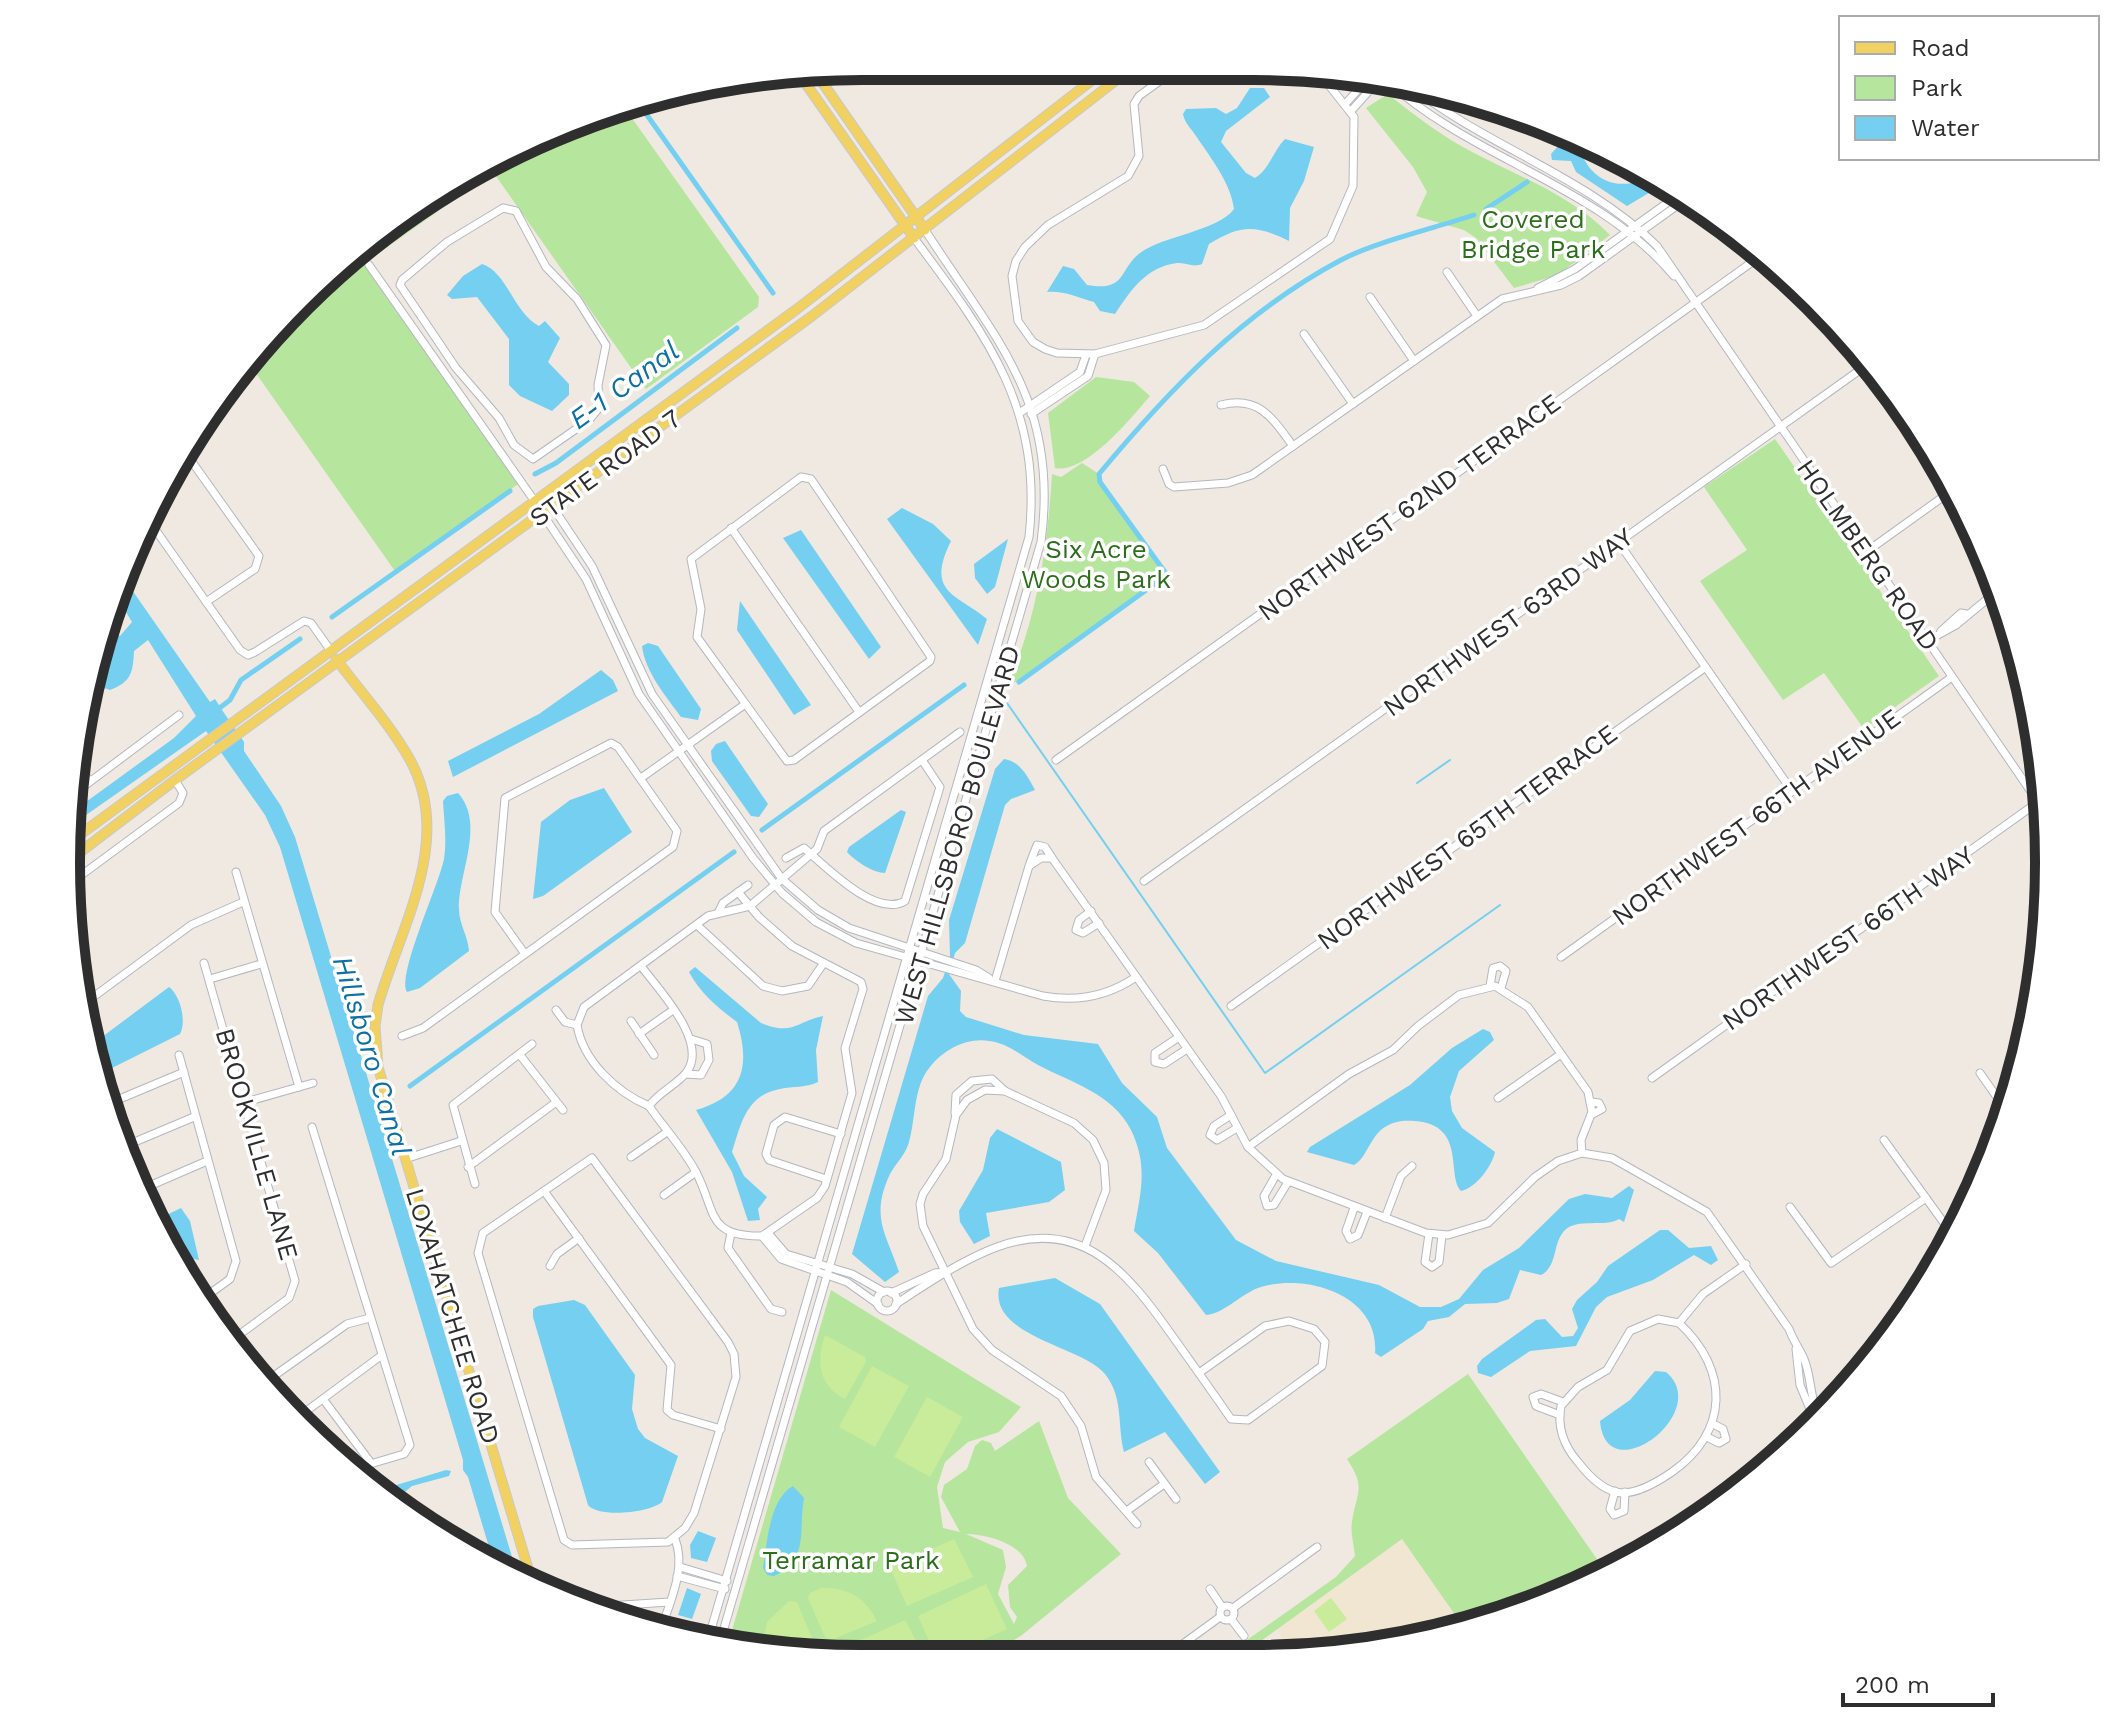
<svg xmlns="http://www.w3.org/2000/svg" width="2115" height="1725" viewBox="0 0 2115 1725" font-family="'Work Sans',sans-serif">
	<rect width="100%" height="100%" fill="#efe9e1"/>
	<path fill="#f0e6d1" d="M1402,1539l63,90 -168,28 -20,-27z"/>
	<g fill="#b6e59e" fill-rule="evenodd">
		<path d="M1388,94c27,22 55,43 86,59 48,25 98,43 136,82l-52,40 -44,13 -38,-50 -12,-8 -48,-14 11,-24 -14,-25 -47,-59z"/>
		<path d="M624,107l135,190 -1,10 -112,82 -153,-217 -128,91 153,221 -121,90 -149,-212 52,-63 165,-127 22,-9 7,9 38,-27z"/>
		<path d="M1096,377l38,5 16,14c-18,21 -65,79 -95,72l-7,-55z"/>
		<path d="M1775,439l164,237 -75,53 -40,-56 -41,27 -83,-119 47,-31 -43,-63z"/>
		<path d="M1082,463l17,11 1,8 67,93 -148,107h-10c28,-65 39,-137 43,-208l9,3z"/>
		<path d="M831,1290l190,117 -22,25 -31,10 -23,20 -8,25 6,41 17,4 -19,-35 3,-12 23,-16 8,-23 7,-6 9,3 4,8 44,-30 29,77 53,56 -99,81 -34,22h-177l-83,-13zM966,1534c18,0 57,9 61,32l-19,19 2,22 7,10 -3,7 -16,-30 8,-27 -3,-17z"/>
		<path d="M1468,1374l140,201 -143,54 -63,-90 -163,118h-16l113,-80 19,-21c-1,-11 -5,-24 -3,-34 4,-30 15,-33 -5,-63z"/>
	</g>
	<g fill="#c9ec9a">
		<path d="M825,1335l40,22 1,5 -21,37c-27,-14 -29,-37 -20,-64z"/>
		<path d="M872,1366l37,20 -34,61 -36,-20z"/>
		<path d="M927,1397l36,20 -33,60 -36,-20z"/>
		<path d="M954,1539l19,38 -66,29 -17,-38z"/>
		<path d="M986,1584l21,45 -63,28h-8l-18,-41z"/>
		<path d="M821,1588c26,-1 44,9 56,33l-46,19 -6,-3 -17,-39 2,-5z"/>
		<path d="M1331,1598l16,21 -18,13 -15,-21z"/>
		<path d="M789,1601l8,1 17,41 -3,7 -12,5 -37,-6 5,-27z"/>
		<path d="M905,1620l20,37h-90l2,-6z"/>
	</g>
	<g fill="#75cff0">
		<path d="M1250,88h14l6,9 -44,34 -5,11 25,31 9,5c14,-8 18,-27 30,-39l29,8 -10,34 -14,27 -1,33c-34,-17 -49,-16 -80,3l-7,20c-10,4 -15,-2 -25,-1 -31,4 -46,27 -62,51l-15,-3 -6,-9c-16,-5 -33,-12 -47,-10l16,-26 11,3 13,16c40,7 31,-15 53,-32 22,-17 78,-22 94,-44 -3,-26 -24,-52 -38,-73 -5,-8 -11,-12 -13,-22l3,-5 30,-1 10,6 11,-6z"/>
		<path d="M1570,133l7,4c6,39 37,59 73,39l14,8 -37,22 -51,-34 -5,-11 -19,-1 -1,-6z"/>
		<path d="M482,264c25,8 32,49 57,62l6,-5 15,17 -12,24 21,22v11l-17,16 -32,-15 -11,-11v-46l-32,-42 -25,2 -5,-4 16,-19z"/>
		<path d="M902,508l31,16 18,17c-26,52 6,53 36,78l-9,26 -91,-126z"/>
		<path d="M801,530l80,117 -12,12 -86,-121z"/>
		<path d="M1008,539l-13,48 -8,7 -12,-16 -1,-14z"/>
		<path d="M123,577l87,125 5,-3 7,11 22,32v9l37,55 14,31 224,743 -24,-13 -27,-90 -5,-7v-10l-183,-613 -15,-32 -59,-84 -137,96 -1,-12 106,-77 22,-22 -48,-76 -14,11c-1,22 -3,31 -24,39l-17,-6 11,-56 16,8 12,-14 -17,-28z"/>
		<path d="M740,601l71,104 -17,10 -57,-85z"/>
		<path d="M648,643l10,3 43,63 -3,11 -17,-3c-15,-21 -36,-45 -39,-71z"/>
		<path d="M601,670l12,10 5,11 -165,86 -5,-16 91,-47z"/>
		<path d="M725,741l43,63 -9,13 -8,-1 -39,-55 -1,-10 5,-7z"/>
		<path d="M1004,759c16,2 24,18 31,31l-24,9 -6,6 -40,138 -10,10 -6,21 12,17 -1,20 6,6 58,18 74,9 24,39 35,34 10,31 69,92 40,21 103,24 41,22h21l18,-8 24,-29 36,-22 50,-49 16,-5 27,4 17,-12 5,4 -10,32 -5,-3c-14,9 -42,-2 -55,12 -12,14 -6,35 -23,44l-21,-5 -11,29 -12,4 -32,1 -16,13 -21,4 -5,8 -42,28 -6,-4c5,-57 -67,-80 -114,-66 -20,6 -35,26 -55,28l-48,-62 -24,-22c6,-37 15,-64 -3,-101 -19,-37 -59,-47 -93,-65 -16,-9 -30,-22 -49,-24 -22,-4 -46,9 -59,26 -17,20 -14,51 -21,75 -3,12 -13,21 -19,32 -20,43 -4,59 9,98l-14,10 -33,-28 76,-258 15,-18 7,-21 -1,-37 46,-151z"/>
		<path d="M604,788l28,44 -89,64 -10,3 8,-77 29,-22z"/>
		<path d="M458,793c28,31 0,81 1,116 0,15 9,27 10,42l-49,37 -13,4c-10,-18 32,-107 37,-133 3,-19 0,-38 -1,-58l4,-5z"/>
		<path d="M901,810l5,2 -21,61c-12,0 -30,-12 -38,-21l2,-5z"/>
		<path d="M695,967l66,56c33,13 34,-1 62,-7l-7,34 2,32c-13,6 -24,4 -38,7 -34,6 -39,35 -48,63l12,24 23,21 -9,12 2,11 -12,1 -16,-49 -36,-62c47,-13 55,-44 41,-88 -20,-15 -36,-28 -48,-50z"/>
		<path d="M169,987c11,8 18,34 11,47l-80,40 -12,-37h14z"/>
		<path d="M1483,1029l7,3 4,8 -35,31 -9,26 2,14 10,17 33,24c-3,14 -19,36 -34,39 -15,-16 6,-66 -46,-70 -11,-1 -21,0 -30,6 -15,9 -18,31 -31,38l-47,-13 3,-5 100,-62 42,-37z"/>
		<path d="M997,1129l64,33 4,28 -16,12 -63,11 4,23 -16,8 -14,-22 -1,-11 24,-41 7,-32z"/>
		<path d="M181,1208l9,13 9,39 -5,-1 -11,12 -31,-49z"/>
		<path d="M1660,1230h8l21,18 22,-2 7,14 -7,5 -17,-10 -41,25 -46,17 -11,10 -20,39 -46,5 -39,26 -13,-4 -1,-7 5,-7 54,-39 9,-1 17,18 11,-1 5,-8 -6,-19 5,-9 20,-18 11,-16z"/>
		<path d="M1055,1278l45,26 120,168 -15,12 -40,-52 -41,20c-7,-27 0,-54 -19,-78 -23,-28 -115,-37 -106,-86z"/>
		<path d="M574,1300l11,5 50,70 -3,34 6,20 7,9 33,18 -16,46c-12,11 -64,16 -74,3l-55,-188v-8l5,-3z"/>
		<path d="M1655,1371l11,1c48,40 -60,121 -66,49l30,-21z"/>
		<path d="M446,1470l5,1 -2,5 -37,10 -17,14 -15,-10z"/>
		<path d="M793,1486l11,12c-6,31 6,62 -30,78l-7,-1 -4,-7c4,-24 6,-69 30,-82z"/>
		<path d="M698,1531l18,7 -9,24 -16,-4 -1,-13z"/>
		<path d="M687,1588l14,6 -9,25 -14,-4z"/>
	</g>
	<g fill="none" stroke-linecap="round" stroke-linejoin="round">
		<g stroke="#75cff0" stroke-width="2">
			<path d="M1007,703l258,370 235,-168"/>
			<path d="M1417,783l33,-23"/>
		</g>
		<g stroke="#75cff0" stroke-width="5">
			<path d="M637,101l136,192"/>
			<path d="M1486,209l41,-27"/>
			<path d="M535,474l21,-11 181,-135"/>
			<path d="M332,617l178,-126"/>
			<path d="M1019,682l148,-107 -67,-93 -1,-8c70,-84 144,-162 242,-214 34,-18 94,-32 133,-45"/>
			<path d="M217,710l13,-10 11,-20 59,-41"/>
			<path d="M762,830l202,-145"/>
			<path d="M410,1086l324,-234"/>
		</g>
		<g stroke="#b4b7c1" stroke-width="9">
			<g id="minor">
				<path d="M1179,67l-40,29 -5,8 5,52 -11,20 -80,49 -23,22 -9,14 -4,15 6,45 15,21 12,7 12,4 38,1 109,-29 126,-86 23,-53 1,-69 -37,-47"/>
				<path d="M1387,81c87,79 211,104 287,195"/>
				<path d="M1409,85c78,62 177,91 248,161l390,569"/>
				<path d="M1346,103l23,-25"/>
				<path d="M1351,111l28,-31"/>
				<path d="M503,208l13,3 30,56 31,32 29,46 -8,40 1,23 -10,12 -56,39 -19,-14 -15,-27 -43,-50 -56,-83 2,-5 45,-38z"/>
				<path d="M369,265l167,238"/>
				<path d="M1447,272l30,44"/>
				<path d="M1538,288l37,-19 106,-76"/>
				<path d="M1370,297l44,64"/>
				<path d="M1304,334l49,70"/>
				<path d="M1221,405c38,-10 52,14 72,41"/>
				<path d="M1021,412l59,-40 6,-17"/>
				<path d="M1031,414l57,-38 7,-22"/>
				<path d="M185,452l74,104 -4,13 -49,33"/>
				<path d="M1163,469l6,15 5,3 54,-4 24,-8 250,-176 59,-14 18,-9 110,-79"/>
				<path d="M801,477l10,2 120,178 -1,4 -136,99 -7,1 -90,-124 4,-28 -10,-50z"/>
				<path d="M552,506l40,60 60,128 130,185 36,31 31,18 127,42 13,8"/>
				<path d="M542,513l44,66 53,115 114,164 29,35 34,29 40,21 187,53c33,6 65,0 93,-19"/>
				<path d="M150,522l90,128 8,5 7,-3 49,-31 7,2 20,28"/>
				<path d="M731,528l128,184"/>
				<path d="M1619,543l173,248"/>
				<path d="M1866,552l88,-63"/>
				<path d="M1941,631l20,-18 5,1"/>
				<path d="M1927,641l29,-16 41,-34"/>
				<path d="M1056,760l706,-505"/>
				<path d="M77,765l13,16"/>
				<path d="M641,778l103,-73"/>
				<path d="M75,793l104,-78"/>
				<path d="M786,858l18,-10c20,17 72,71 101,53l35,-114 -18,-27"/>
				<path d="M1030,863l7,-18 8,2 7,11"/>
				<path d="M236,872l63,215"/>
				<path d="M1144,881l727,-519"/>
				<path d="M72,882l107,-79 4,-10 -8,-13"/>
				<path d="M1091,911l-12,9 -3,10 7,3 16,-10"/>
				<path d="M718,913l5,-10 25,-18"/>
				<path d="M697,925l66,61 19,5 26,-5 15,-22"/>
				<path d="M1561,957l391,-280"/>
				<path d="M204,963l91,318 -6,17 -61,45"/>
				<path d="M641,966c18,24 69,77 45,107 -11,13 -27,19 -37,33"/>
				<path d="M210,979l51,-15"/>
				<path d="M995,981l34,-115 12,-8h11l169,238 27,51 35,32 143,54 22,2 40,-12 47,-46 23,-16 24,-8 30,5 95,54 82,117c4,11 10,19 15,30 8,19 5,39 16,58"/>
				<path d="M1490,986l3,-18 7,-2 6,5 -5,17"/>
				<path d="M81,1006l110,-81 52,-23"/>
				<path d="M1231,1006l472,-337"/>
				<path d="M556,1010l9,12 12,3c6,36 39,67 72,81"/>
				<path d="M631,1021l23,34"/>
				<path d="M577,1025l7,-18 124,-91 42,-10 67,-57 7,-18 136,-99"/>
				<path d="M639,1034l34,-24"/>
				<path d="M402,1036l21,-8 250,-181 4,-16 -59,-84 -7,-4 -106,55 -10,114 30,42"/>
				<path d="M1179,1037l-24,16v9l9,2 23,-15"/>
				<path d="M179,1055l57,206 -6,18 -29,21"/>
				<path d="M520,1055l43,55"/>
				<path d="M1980,1073l28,40"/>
				<path d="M686,1074l15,1 8,-15 -2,-16 -16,-5"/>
				<path d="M1652,1078l393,-281"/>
				<path d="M1498,1098l63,-44"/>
				<path d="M246,1102l67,-19"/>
				<path d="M110,1103l74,-31"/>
				<path d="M649,1106c15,22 36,44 48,68 19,38 10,63 65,62l55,-38 8,-12 27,-93 -7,-45 18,-59 -2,-7 -69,-36 -33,-29 -21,-25"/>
				<path d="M955,1113l1,-18 16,-14 20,-2 13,12"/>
				<path d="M1231,1115l-17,11 -4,9 7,5 20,-12"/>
				<path d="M1591,1115l11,-6 -3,-6 -8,-1"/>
				<path d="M312,1127l98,318 -6,9 -54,16"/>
				<path d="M1884,1140l60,83h9l9,-7"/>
				<path d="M125,1146l69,-29"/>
				<path d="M1248,1147l101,-73 44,-24 25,-24 41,-31 36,-9 33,21 60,85 4,20 -11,28 1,13"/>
				<path d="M631,1157l36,-25"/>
				<path d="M592,1158l136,184 6,12 2,23 -42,136 -9,15 -17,14 -96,3 -8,-5 -86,-287 5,-20z"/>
				<path d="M405,1159l56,-18"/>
				<path d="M468,1167l87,-64"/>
				<path d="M1276,1175l-12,21 3,10 7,-1 14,-23"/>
				<path d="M826,1179l-57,-19 -3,-6 8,-29 11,-8 56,17"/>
				<path d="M475,1184l-22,-79 79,-61"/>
				<path d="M140,1190l67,-29"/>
				<path d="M544,1191l127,174 -4,45 6,5 48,14"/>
				<path d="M664,1195l32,-23"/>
				<path d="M1790,1207l41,56 95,-65"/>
				<path d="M1354,1208l-8,23 4,8 8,-4 9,-23"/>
				<path d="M1385,1218l16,-42 11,-10"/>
				<path d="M731,1233l-3,15 43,61 11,3"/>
				<path d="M768,1233l18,21 66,20 32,18"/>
				<path d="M1429,1234l-4,28 7,5 7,-5 3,-27"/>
				<path d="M762,1236l19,23 66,23 31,22"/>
				<path d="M1085,1246l21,-56 -2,-27 -11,-23 -19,-17 -69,-32 -20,-1 -18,10 -11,15 -10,44 -23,35 -3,10 3,22 50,103 19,21 69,46 20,30 15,51 41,47"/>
				<path d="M550,1266l7,-12 22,-16"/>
				<circle cx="887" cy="1301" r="10"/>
				<path d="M891,1293l44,-20 11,-1"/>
				<path d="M202,1301l29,40"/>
				<path d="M896,1304c30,-20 68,-45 101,-57 85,-31 130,25 174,87 20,28 40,56 60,85l17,1 74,-54 3,-24 -11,-13 -25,-8 -24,5 -66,47"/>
				<path d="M1658,1319l21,4c51,47 50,109 -7,149 -13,9 -34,21 -50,21 -18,-1 -34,-18 -44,-31 -14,-16 -21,-35 -17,-56l17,-19 29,-17 23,-39z"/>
				<path d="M1679,1323l24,-29 43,-30"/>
				<path d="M1796,1349l4,36 15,36"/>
				<path d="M264,1383l83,-59 23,-6"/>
				<path d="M323,1399l48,64"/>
				<path d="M1560,1415l-24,-9 -3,-9 8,-3 22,8"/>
				<path d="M297,1418l85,-63"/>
				<path d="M1707,1437l12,6 7,-4 -3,-10 -10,-5"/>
				<path d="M1149,1462l27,37"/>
				<path d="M1615,1491l-5,18 4,6 10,-4 1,-19"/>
				<path d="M1736,1495l2,-1"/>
				<path d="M1128,1510l36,-26"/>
				<path d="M432,1518l2,8"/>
				<path d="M680,1567l47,14"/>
				<path d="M677,1576l48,13"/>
				<path d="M1210,1589l12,18"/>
				<circle cx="1227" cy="1613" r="7"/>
				<path d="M592,1607l77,-5"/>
				<path d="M1233,1608l84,-61"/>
				<path d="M1231,1619l13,17"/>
				<path d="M660,1633c9,-30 27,-64 15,-94"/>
				<path d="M708,1640l321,-1103c14,-129 -42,-201 -115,-299"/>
				<path d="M720,1642l321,-1100c19,-141 -46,-203 -116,-312"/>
				<path d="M1254,1650l5,7"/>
				<path d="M1165,1657l55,-40"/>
			</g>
		</g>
		<g stroke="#c9c9c9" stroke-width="11">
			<g id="major">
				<path d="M815,72l110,158"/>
				<path d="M799,74l115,164"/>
				<path d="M336,659c24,32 53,64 73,99 46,81 -8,167 -31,247l-3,21 3,41 155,518"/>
				<path d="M70,842l727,-533 312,-242"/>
				<path d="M71,859l104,-79 637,-464 321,-249"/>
			</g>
		</g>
		<use href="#minor" stroke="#fff" stroke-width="7"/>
		<use href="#major" stroke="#f2d163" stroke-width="9"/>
	</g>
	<g text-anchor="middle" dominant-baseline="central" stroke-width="7" stroke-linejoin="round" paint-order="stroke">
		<g font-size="26" fill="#2c6e1b" stroke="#fff">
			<text x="1533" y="219">Covered<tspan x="1533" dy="30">Bridge Park</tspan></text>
			<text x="1096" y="549">Six Acre<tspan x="1096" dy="30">Woods Park</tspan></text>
			<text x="851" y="1560">Terramar Park</text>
		</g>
		<g font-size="26" fill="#2e2e2e" stroke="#fff">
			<text transform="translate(605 468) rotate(-36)">STATE ROAD 7</text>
			<text transform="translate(1409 507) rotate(-36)">NORTHWEST 62ND TERRACE</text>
			<text transform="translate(1868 555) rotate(55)">HOLMBERG ROAD</text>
			<text transform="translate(1508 622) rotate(-36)">NORTHWEST 63RD WAY</text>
			<text transform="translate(1756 817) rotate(-36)">NORTHWEST 66TH AVENUE</text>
			<text transform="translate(957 835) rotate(-74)">WEST HILLSBORO BOULEVARD</text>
			<text transform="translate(1467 837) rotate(-36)">NORTHWEST 65TH TERRACE</text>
			<text transform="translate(1848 938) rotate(-35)">NORTHWEST 66TH WAY</text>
			<text transform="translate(257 1144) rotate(74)">BROOKVILLE LANE</text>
			<text transform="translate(453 1316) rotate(73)">LOXAHATCHEE ROAD</text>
		</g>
		<g font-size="28" font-style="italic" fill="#0d6fa3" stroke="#fff">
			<text transform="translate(624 385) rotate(-36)">E-1 Canal</text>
			<text transform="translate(372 1056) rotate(73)">Hillsboro Canal</text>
		</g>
	</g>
	<path d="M0 0H2115V1725H0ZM862 80H1253A782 782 0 0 1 2035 862V863A782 782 0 0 1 1253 1645H862A782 782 0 0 1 80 863V862A782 782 0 0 1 862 80Z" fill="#fff" fill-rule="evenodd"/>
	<path fill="none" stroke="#2e2e2e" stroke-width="10" d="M862 80H1253A782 782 0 0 1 2035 862V863A782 782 0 0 1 1253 1645H862A782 782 0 0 1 80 863V862A782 782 0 0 1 862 80Z"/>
	<rect x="1839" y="16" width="260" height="144" fill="#ffffff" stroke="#ababab" stroke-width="2"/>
	<rect x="1855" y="42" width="40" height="12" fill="#f2d163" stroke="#ababab" stroke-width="2"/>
	<text x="1911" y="56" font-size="24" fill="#2e2e2e">Road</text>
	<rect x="1855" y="76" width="40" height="24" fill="#b6e59e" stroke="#ababab" stroke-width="2"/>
	<text x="1911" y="96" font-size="24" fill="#2e2e2e">Park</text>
	<rect x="1855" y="116" width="40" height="24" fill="#75cff0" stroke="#ababab" stroke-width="2"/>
	<text x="1911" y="136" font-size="24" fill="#2e2e2e">Water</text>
	<path d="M1843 1693v12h150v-12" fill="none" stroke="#2e2e2e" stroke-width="4"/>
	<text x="1855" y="1693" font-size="24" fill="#2e2e2e" stroke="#ffffff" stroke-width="6" paint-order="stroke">200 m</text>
</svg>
